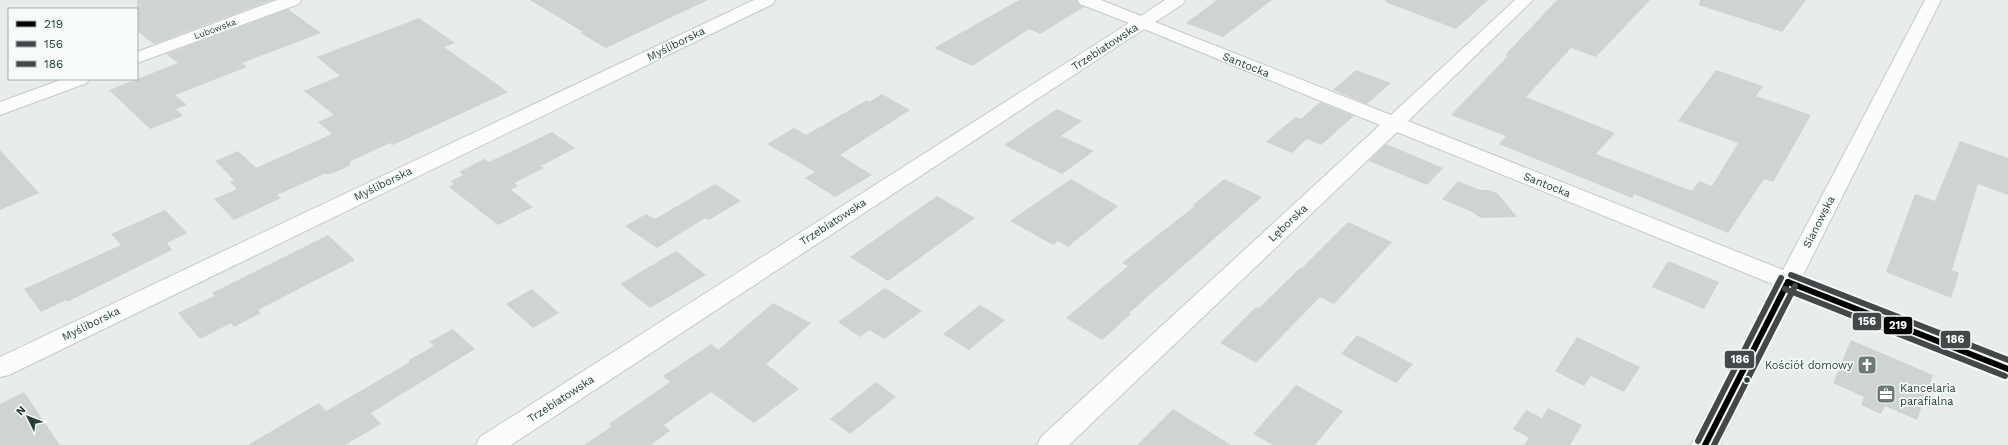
<svg xmlns="http://www.w3.org/2000/svg" width="2008" height="445" viewBox="0 0 2008 445" font-family="'Work Sans',sans-serif">
	<rect width="100%" height="100%" fill="#e8ecea"/>
	<g fill="#cfd3d1">
		<path d="M137,0h136l-119,44 -17,-13z"/>
		<path d="M530,0h178l-102,48 -26,-15 3,-1z"/>
		<path d="M1019,0h58l2,5 5,2 -44,27 -11,-5 -57,37 -38,-18z"/>
		<path d="M1217,0h55l-49,37 -37,-14z"/>
		<path d="M1386,0h102l-32,29 -71,-27z"/>
		<path d="M1557,0h93l-54,57 -25,-9 -45,49 89,36 -19,21 96,37 7,-10 13,5 26,-43 -60,-22 38,-51 47,16 -7,10 55,19 -38,67 -9,-3 -36,54 -94,-39 -2,4 -133,-54 7,-8 -55,-21 57,-59 -3,-1z"/>
		<path d="M1700,0h106l-24,32 -83,-27z"/>
		<path d="M288,9l33,24 -79,30 5,4 -72,28 12,10 -11,4 7,7 -33,13 -41,-39 69,-27 -12,-9z"/>
		<path d="M419,18l36,25 -11,4 64,45 -115,53 -3,-2 -39,18 -2,5 -18,8h-7l-47,21 4,3 -47,22 -20,-21 23,-10 -7,-7 4,-2 -19,-19 23,-10 18,17 76,-34 -14,-12 16,-7 -30,-24 36,-15 -23,-19z"/>
		<path d="M1356,70l35,13 -24,21 -34,-14z"/>
		<path d="M882,94l28,16 -70,45 32,20 -37,22 -30,-19 10,-6 -48,-28 27,-16 12,7 61,-35 2,2z"/>
		<path d="M1320,102l34,14 -33,29 -14,-6 -15,14 -26,-11 29,-25 6,2z"/>
		<path d="M1057,109l25,12 -21,15 33,15 -32,23 -58,-29z"/>
		<path d="M552,132l23,16 -34,18 3,2 -30,15 4,3 -7,4 22,17 -35,18 -49,-38 5,-3 -3,-3 12,-6 -4,-3 25,-13 5,3z"/>
		<path d="M1960,141l48,17v37l-30,-11 -26,86 7,3 -8,25 -65,-26 29,-78 20,7z"/>
		<path d="M1386,144l57,24 -16,17 -58,-24z"/>
		<path d="M0,150l39,43 -39,17z"/>
		<path d="M1071,179l47,27 -50,41 -10,-6 -5,4 -43,-24z"/>
		<path d="M1224,179l38,18 -133,116 2,1 -29,26 -36,-22 62,-52 -6,-3 73,-57 -2,-1z"/>
		<path d="M1458,181l22,9h8l9,3 20,24 -36,1 -9,-6 -30,-13z"/>
		<path d="M715,184l26,17 -32,19 -4,-2 -48,30 -32,-22 21,-12 9,5z"/>
		<path d="M937,196l38,22 -87,63 -38,-24z"/>
		<path d="M165,210l22,23 -20,10 5,7 -105,52 -1,-2 -25,12 -17,-23 97,-44 -10,-11z"/>
		<path d="M1348,222l44,20 -58,62 -14,-7 -64,66 -36,-20 36,-36 3,1 41,-40h2z"/>
		<path d="M328,235l27,25 -97,50 3,3 -27,14 -3,-4 -31,16 -22,-26 36,-17 -2,-3z"/>
		<path d="M676,251l30,24 -56,33 -30,-24z"/>
		<path d="M1668,261l51,21 -15,27 -52,-22z"/>
		<path d="M885,288l37,23 -38,28 -15,-9 -9,7 -22,-15z"/>
		<path d="M532,289l27,24 -26,15 -27,-24z"/>
		<path d="M773,303l38,20 -45,41 33,25 -45,34 -43,-31 -47,33 6,6 -19,14h-67l28,-19 -3,-2 61,-42 -7,-6 48,-32 7,6z"/>
		<path d="M980,305l25,15 -36,30 -26,-16z"/>
		<path d="M453,329l22,20 -104,64 10,11 -36,21h-97l71,-42 7,8 84,-49 -1,-2 25,-14 -5,-4z"/>
		<path d="M1357,335l56,29 -17,19 -55,-29z"/>
		<path d="M1577,337l63,30 -16,25 -33,-16 -7,10 -29,-15z"/>
		<path d="M1851,340l82,35 -16,45 -32,-14 -4,8 -20,-9 3,-8 -31,-14z"/>
		<path d="M876,382l20,15 -46,37 -20,-15z"/>
		<path d="M1296,385l47,26 -28,34h-42l-20,-11z"/>
		<path d="M24,392l36,53h-60v-41z"/>
		<path d="M1548,408l34,17 -12,20h-46l5,-7 -16,-9 13,-19 16,8z"/>
		<path d="M1173,409l58,36h-94z"/>
	</g>
	<g fill="none" stroke-linecap="round" stroke-linejoin="round">
		<g stroke="#c5c9c7" stroke-width="2">
			<g id="minor">
				<path d="M277,0h24l-2,4 -162,59v-11z"/>
				<path d="M754,0h21l-2,4 -764,371 -9,2v-20z"/>
				<path d="M1078,0h23l40,16 24,-16h20l-2,4 -28,18 236,93 124,-115h18l-125,121 375,149 142,-270h16l-139,277 206,82v19l-213,-85 -76,152h-28l84,-160 -378,-153 -328,313h-32l4,-8 339,-312 -236,-96 -633,416h-35l4,-8 649,-414 -49,-19z"/>
				<path d="M63,79h26l-2,4 -87,32v-13z"/>
			</g>
		</g>
		<use href="#minor" fill="#fcfcfc" fill-rule="evenodd"/>
		<g stroke="#f7fbf8" stroke-width="10">
			<g id="bus-1">
				<path d="M1788,282l220,87"/>
				<path d="M1705,445l83,-163"/>
			</g>
		</g>
		<g stroke="#f7fbf8" stroke-width="10">
			<g id="bus-2">
				<path d="M1785,289l220,87"/>
				<path d="M1714,445l81,-159"/>
			</g>
		</g>
		<g stroke="#f7fbf8" stroke-width="10">
			<g id="bus-3">
				<path d="M1791,275l217,85"/>
				<path d="M1698,441l83,-163"/>
			</g>
		</g>
		<use href="#bus-1" stroke="#000" stroke-width="6"/>
		<use href="#bus-2" stroke="#45484a" stroke-width="6"/>
		<use href="#bus-3" stroke="#45484a" stroke-width="6"/>
	</g>
	<defs>
		<g id="church-square" transform="scale(1)"><rect x="-9" y="-9" width="18" height="18" rx="4" fill="#697c76" stroke="#f7fbf8"/><path d="M-1.2-6h2.4v3.5h3.3v2.4h-3.3V6h-2.4V-.1h-3.3v-2.4h3.3Z" fill="#fff"/></g>
		<g id="office-square" transform="scale(1)"><rect x="-9" y="-9" width="18" height="18" rx="4" fill="#697c76" stroke="#f7fbf8"/><path d="M-6-3h4V-5.5h4V-3h4V5H-6ZM-1-4.5V-3h2v-1.5ZM-6 0V1H6V0Z" fill="#fff"/></g>
	</defs>
	<g fill-rule="evenodd">
		<use href="#church-square" x="1867" y="365"/>
		<use href="#office-square" x="1886" y="394"/>
	</g>
	<circle fill="#254038" stroke="#f7fbf8" stroke-width="1.5" cx="1747" cy="380" r="3.5"/>
	<g text-anchor="middle" dominant-baseline="central" stroke-width="3.5" stroke-linejoin="round" paint-order="stroke">
		<g font-size="9" fill="#254038" stroke="#f7fbf8">
			<text transform="translate(215 29) rotate(-20)">Lubowska</text>
		</g>
		<g font-size="11" fill="#254038" stroke="#f7fbf8">
			<text transform="translate(676 44) rotate(-26)">Myśliborska</text>
			<text transform="translate(1105 47) rotate(-33)">Trzebiatowska</text>
			<text transform="translate(1246 65) rotate(22)">Santocka</text>
			<text transform="translate(383 184) rotate(-26)">Myśliborska</text>
			<text transform="translate(1547 185) rotate(22)">Santocka</text>
			<text transform="translate(833 222) rotate(-33)">Trzebiatowska</text>
			<text transform="translate(1819 222) rotate(-63)">Sianowska</text>
			<text transform="translate(1288 223) rotate(-43)">Lęborska</text>
			<text transform="translate(91 324) rotate(-26)">Myśliborska</text>
			<text transform="translate(561 399) rotate(-33)">Trzebiatowska</text>
		</g>
		<g font-size="11" fill="#254038" stroke="#f7fbf8" text-anchor="end">
			<text x="1853" y="365">Kościół domowy</text>
			<text x="1900" y="388" text-anchor="start">Kancelaria<tspan x="1900" dy="13">parafialna</tspan></text>
		</g>
	</g>
	<g stroke="#f7fbf8" stroke-width="1.5">
		<rect x="1852" y="312" width="30" height="19" rx="4" fill="#45484a"/>
		<rect x="1883" y="316" width="30" height="19" rx="4" fill="#000"/>
		<rect x="1940" y="330" width="31" height="19" rx="4" fill="#45484a"/>
		<rect x="1724" y="350" width="31" height="19" rx="4" fill="#45484a"/>
	</g>
	<g font-size="11" text-anchor="middle" font-weight="bold" fill="#fff">
		<text x="1867" y="325">156</text>
		<text x="1898" y="329">219</text>
		<text x="1955" y="343">186</text>
		<text x="1740" y="363">186</text>
	</g>
	<rect x="8" y="8" width="130" height="72" fill="#f7fbf8" stroke="#a3b0ab"/>
	<rect x="16" y="21" width="20" height="6" fill="#000000" stroke="#a3b0ab"/>
	<text x="44" y="28" font-size="12" fill="#254038">219</text>
	<rect x="16" y="41" width="20" height="6" fill="#45484a" stroke="#a3b0ab"/>
	<text x="44" y="48" font-size="12" fill="#254038">156</text>
	<rect x="16" y="61" width="20" height="6" fill="#45484a" stroke="#a3b0ab"/>
	<text x="44" y="68" font-size="12" fill="#254038">186</text>
	<g transform="translate(28 417) rotate(313)" stroke="#f7fbf8" stroke-width="3" paint-order="stroke">
	<path d="M0-3L7 15L0 10L-7 15Z" fill="#254038"/>
	<text y="-6" font-size="11" font-weight="bold" text-anchor="middle" fill="#254038">N</text>
	</g>
</svg>
